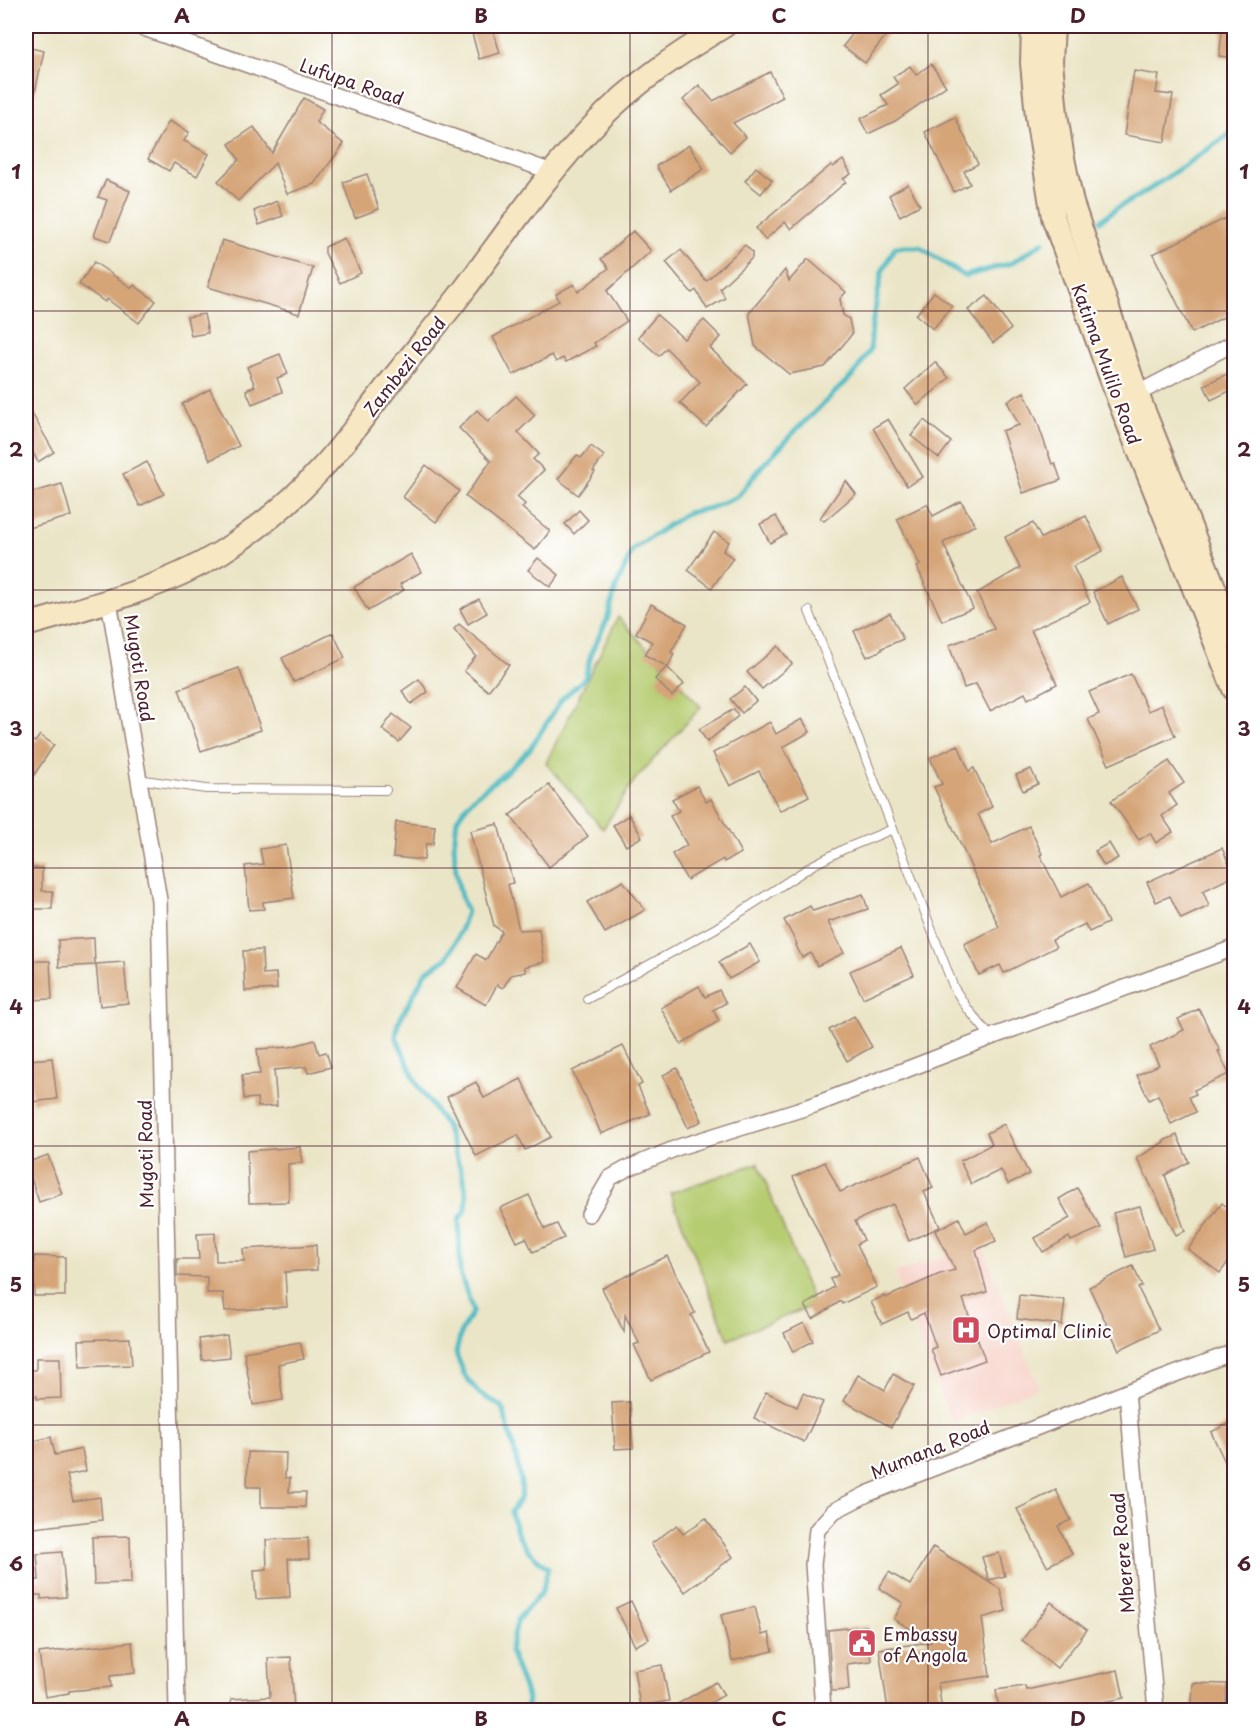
<svg xmlns="http://www.w3.org/2000/svg" width="1260" height="1736" viewBox="0 0 1260 1736" font-family="'Playpen Sans',sans-serif">
	<rect width="100%" height="100%" fill="#fff"/>
	<filter id="ink" filterUnits="userSpaceOnUse"><feTurbulence type="fractalNoise" baseFrequency=".0167" numOctaves="2"/><feDisplacementMap in="SourceGraphic" scale="12" xChannelSelector="R" yChannelSelector="G"/><feConvolveMatrix kernelMatrix="1 2 1 2 8 2 1 2 1" color-interpolation-filters="sRGB"/></filter>
	<filter id="wash" filterUnits="userSpaceOnUse"><feTurbulence type="fractalNoise" baseFrequency=".008" numOctaves="4" result="noise"/><feDisplacementMap in="SourceGraphic" scale="24" xChannelSelector="R" yChannelSelector="G"/><feGaussianBlur stdDeviation="1.35" result="paint"/><feColorMatrix in="noise" values="0 0 0 0 0 0 0 0 0 0 0 0 0 0 0 0 0 1.4 0 .05"/><feComposite in="paint" operator="in"/></filter>
	<g filter="url(#wash)">
		<rect width="100%" height="100%" fill="#ebe5c7"/>
		<path fill="#f7d1c7" d="M981,1243l58,144 -88,36 -56,-150z"/>
		<g fill="#b6cc71" stroke="#80764e" stroke-width="1.5">
			<path d="M618,617l83,90 -67,74 -31,48 -57,-66z"/>
			<path d="M758,1163l56,142 -86,34 -58,-146z"/>
		</g>
		<g fill="none" stroke-linecap="round" stroke-linejoin="round">
			<g stroke="#4bbac2" stroke-width="5">
				<path d="M1100,221l17,-13 27,-15 83,-57 7,-4"/>
				<path d="M526,1710l2,-11 -18,-48 8,-32 24,-27 6,-24c-24,-19 -30,-27 -37,-56 3,-5 8,-11 10,-16 4,-16 -14,-72 -19,-89l-23,-14 -15,-18 -8,-22 5,-21 12,-21 -13,-38 -1,-54 7,-9 1,-14 -3,-17 -18,-53 -29,-42 -21,-47 2,-14 28,-51 21,-14 11,-21 9,-25 -6,-15 -5,-24 -2,-28 3,-26 15,-20 34,-27 24,-23 32,-50 23,-21 7,-27 15,-31 9,-33 17,-38 54,-36 23,-5 27,-11 25,-31 32,-34 61,-59 15,-23 2,-26 10,-52 13,-25h25l44,29 48,-13 31,-21"/>
			</g>
		</g>
		<g id="blocks">
			<g fill="#d5a578">
				<path d="M470,26h22l8,27 -21,6z"/>
				<path d="M859,26h34l-28,37 -22,-17z"/>
				<path d="M1223,26h11v32l-15,-2z"/>
				<path d="M26,47l18,4 -12,55 -6,-1z"/>
				<path d="M931,64l15,22 -51,35 -27,13 -8,-15 28,-14 -7,-10 17,-11 -5,-7 17,-11 6,9z"/>
				<path d="M1134,71l25,4 -3,18 17,2 -8,47 -41,-7z"/>
				<path d="M770,72l13,25 -50,26 13,14 -16,15 -47,-52 16,-15 14,16z"/>
				<path d="M304,98l19,11 -7,13 28,22 -30,40 -27,10 -12,-31 -37,38 -20,-20 21,-21 -10,-16 25,-17 18,26z"/>
				<path d="M955,117l23,47 -14,7 6,13 -16,8 -29,-60z"/>
				<path d="M169,121l20,11 -5,9 25,13 -12,22 -23,-13 -5,8 -21,-12z"/>
				<path d="M689,145l15,24 -33,21 -15,-24z"/>
				<path d="M843,160l8,14 -8,5 3,3 -55,47 -6,-7 -20,18 -9,-12 75,-63 2,2z"/>
				<path d="M756,167l16,13 -11,14 -16,-13z"/>
				<path d="M367,174l12,35 -24,9 -12,-36z"/>
				<path d="M106,180l24,11 -20,50 -16,-5 13,-36 -9,-3z"/>
				<path d="M908,184l12,21 -20,11 -11,-21z"/>
				<path d="M277,201l6,15 -24,9 -5,-14z"/>
				<path d="M1228,217l6,15v80l-42,21 -39,-79z"/>
				<path d="M633,231l18,20 -44,40 20,30 -33,22 2,3 -30,16 -3,-4 -7,4 -4,-7 -39,20 -20,-38 66,-36 -3,-7 18,-10 4,8 31,-24 -8,-9z"/>
				<path d="M344,238l17,35 -21,10 -15,-30v-6z"/>
				<path d="M222,240l91,28 -14,46 -91,-27z"/>
				<path d="M745,245l7,7v6l-32,30 5,10 -18,11 -11,-19 -4,3 -26,-31 15,-12 25,31z"/>
				<path d="M808,259l38,33 -6,7 3,16 6,4 3,15 -27,33 -36,7 -34,-28 -6,-33 36,-43 4,11z"/>
				<path d="M94,262l38,26 2,-3 22,16 -17,22 -32,-24 -2,3 -26,-18z"/>
				<path d="M934,292l18,14 -19,23 -17,-14z"/>
				<path d="M987,296l24,33 -18,14 -25,-33z"/>
				<path d="M204,314l4,19 -17,3 -4,-19z"/>
				<path d="M657,315l27,24 20,-19 17,17 -11,11 37,36 -41,43 -26,-24 20,-21 -34,-34 -7,8 -21,-19z"/>
				<path d="M280,354l8,20 -11,4 5,14 -30,12 -6,-14 9,-4 -8,-19z"/>
				<path d="M935,362l14,16 -31,27 -13,-16z"/>
				<path d="M1227,374l7,15 -23,11 -7,-15z"/>
				<path d="M210,389l29,57 -29,14 -28,-56z"/>
				<path d="M1024,392l12,26 16,46 3,-1 6,17 -38,13 -21,-62 17,-6 -12,-24z"/>
				<path d="M516,396l19,19 -17,17 21,22 -6,5 11,11 -27,27 8,7 -3,4 28,23 -15,19 -70,-54 26,-35 -32,-33 18,-18 11,12z"/>
				<path d="M26,403l28,49 -16,10 -12,-22z"/>
				<path d="M888,419l35,58 -16,9 -34,-58z"/>
				<path d="M924,420l27,22 -12,16 -28,-22z"/>
				<path d="M591,446l13,10 -11,15 2,1 -17,23 -20,-16 19,-24 4,3z"/>
				<path d="M147,462l17,32 -24,12 -17,-32z"/>
				<path d="M426,465l33,26 -23,31 -33,-25z"/>
				<path d="M846,481l10,13 -32,27 -4,-3z"/>
				<path d="M62,484l9,32 -45,13v-35z"/>
				<path d="M961,501l14,24 -32,18 30,65 -31,13 -25,-54 3,-2 -23,-46 30,-15 6,12z"/>
				<path d="M579,510l9,10 -14,14 -9,-10z"/>
				<path d="M776,516l10,18 -16,9 -10,-19z"/>
				<path d="M1086,516l17,35 -30,15 17,36 -59,28 26,54 -29,15 -3,-6 -35,18 -14,-27 -12,4 -15,-43 45,-16 -17,-36 43,-25 -15,-31 28,-14 8,15z"/>
				<path d="M714,532l15,10 -6,9 10,7 -21,30 -24,-18z"/>
				<path d="M411,554l10,18 -21,12 4,6 -36,21 -14,-24z"/>
				<path d="M538,558l21,17 -9,12 -22,-17z"/>
				<path d="M1122,577l16,32 -30,15 -15,-32z"/>
				<path d="M479,599l8,14 -19,11 -8,-15z"/>
				<path d="M651,604l36,20 -16,28 3,2 -6,13 -23,-12 7,-13 -16,-9z"/>
				<path d="M890,613l13,26 -21,9v2l-15,7 -13,-26z"/>
				<path d="M459,624l50,41 -21,26 -24,-20 12,-15 -22,-27z"/>
				<path d="M333,633l12,25 -51,24 -12,-24z"/>
				<path d="M778,646l14,18 -30,25 -15,-17z"/>
				<path d="M667,667l17,17 -12,12 -17,-17z"/>
				<path d="M239,668l22,62 -60,21 -22,-62z"/>
				<path d="M1131,674l17,37 14,-6 13,31 -66,29 -21,-46 11,-5 -10,-22z"/>
				<path d="M419,679l9,13 -17,12 -9,-13z"/>
				<path d="M745,687l11,14 -14,12 -12,-14z"/>
				<path d="M734,709l4,7 -31,26 -8,-13z"/>
				<path d="M393,714l18,14 -12,14 -17,-13z"/>
				<path d="M802,719l8,13 -27,15 26,49 -29,15 -21,-40 -29,15 -17,-33 57,-31 6,12z"/>
				<path d="M40,735l14,10 -28,42v-51l9,6z"/>
				<path d="M958,745l11,26 5,-3 18,39 -14,7 14,30 37,-18 13,28 -2,1 21,42 28,-14 19,40 -19,9 -4,-8 -33,16 4,7 -52,26 -4,-8 -21,10 -15,-31 35,-17 -65,-140 8,-3 -12,-26z"/>
				<path d="M1169,761l15,22 -15,10 8,12 -15,11 11,16 -17,11 -6,-10 -11,7 -28,-39z"/>
				<path d="M1031,769l7,15 -15,7 -7,-16z"/>
				<path d="M549,785l39,51 -39,31 -39,-52z"/>
				<path d="M697,786l9,16 5,-3 30,54 -17,9 -1,-3 -36,21 -15,-26 15,-9 -17,-29 9,-5 -7,-12z"/>
				<path d="M629,815l13,22 -16,9 -13,-21z"/>
				<path d="M396,822l39,4 -2,18h-7l-2,16 -31,-3z"/>
				<path d="M498,824l15,59 -5,1 11,46 20,-1 5,33 -20,5 2,5 -15,3 -8,13 -6,-3 -11,20 -29,-17 19,-34 10,6 16,-29 -8,-5 -24,-95z"/>
				<path d="M1109,843l9,15 -14,8 -9,-15z"/>
				<path d="M286,845l8,53 -31,4 1,7 -15,1 -4,-44 18,-2 -3,-15z"/>
				<path d="M1222,848l12,28 -31,15 6,15 -28,13 -11,-23 -14,6 -9,-20z"/>
				<path d="M26,868h16v23h11l-1,18h-26z"/>
				<path d="M623,881l22,29 -40,23 -18,-31z"/>
				<path d="M863,894l5,15 -40,13 16,31 -27,13 -6,-13 -9,5 -6,-13 1,-1 -13,-24 26,-14 3,5z"/>
				<path d="M94,938l1,27 -36,2 -1,-27z"/>
				<path d="M750,944l10,18 -31,17 -10,-17z"/>
				<path d="M901,948l13,27 -51,23 -13,-27z"/>
				<path d="M262,950l1,24 13,-1 1,16 -32,2 -2,-40z"/>
				<path d="M27,961h23l2,38 -23,1z"/>
				<path d="M124,962l4,41 -28,3 -4,-42z"/>
				<path d="M699,986l6,11 14,-7 7,13 -13,7 6,11 -38,23 -20,-36z"/>
				<path d="M1199,1009l21,42h-2l11,23 -35,16 2,4 -7,3 7,15 -25,12 -13,-29 -9,5 -12,-25 22,-10 -9,-18 34,-17 -6,-11z"/>
				<path d="M854,1016l18,31 -25,14 -18,-31z"/>
				<path d="M315,1040l4,14 7,-2 5,15 -23,6 -2,-6 -32,3 3,36 -19,1 -1,-9 -13,1 -2,-24 18,-1 -3,-25 33,-2z"/>
				<path d="M623,1046l19,38 -4,2 12,28 -49,20 -16,-39h-1l-12,-24z"/>
				<path d="M52,1058l5,41 -25,3 -4,-42z"/>
				<path d="M677,1068l25,53 -14,7 -25,-53z"/>
				<path d="M521,1079l30,58 -26,13 -7,-15 -42,21 -29,-59 29,-15 8,16z"/>
				<path d="M1004,1124l25,50 -21,10 -7,-14 -30,14 -11,-23 32,-17 -5,-11z"/>
				<path d="M1177,1135l12,27 -24,13 20,56 -9,4 -39,-77 27,-16 -1,-1z"/>
				<path d="M300,1147l2,16 -14,1 1,38 -40,1 -2,-52z"/>
				<path d="M48,1155l14,39 -23,8 -13,-39z"/>
				<path d="M920,1157l13,31 -9,4 16,35 -31,14 -16,-37 -38,17 9,19 -7,4 20,43 -35,17 -1,-3 -28,18 -8,-14 29,-18 -4,-8 8,-4 -45,-98 32,-15 15,30z"/>
				<path d="M1077,1188l24,40 -30,13 -2,-4 -26,15 -8,-14 35,-20 -11,-19z"/>
				<path d="M529,1195l16,34 12,-5 7,14 -31,14 -7,-14 -9,4 -17,-34z"/>
				<path d="M1222,1203l12,10v41l-14,19 -32,-24z"/>
				<path d="M1140,1206l13,43 -27,8 -13,-44z"/>
				<path d="M959,1218l7,15 22,-11 8,19 -20,9 11,42 -24,7 22,61 -44,16 -10,-27 5,-2 -12,-34 -13,6 -3,-7 -26,12 -11,-22 13,-6 1,2 55,-24 15,-4 -20,-39z"/>
				<path d="M215,1233l1,28h28l-1,-12 73,-4 1,25 -32,2 2,35 -62,4 -2,-18h-16v-16l-30,-1v-17h22l-2,-25z"/>
				<path d="M34,1256l31,1v39h-31z"/>
				<path d="M667,1256l28,57 -4,2 18,37 -58,28 -17,-35 5,-2 -14,-28 -1,17 -22,-44z"/>
				<path d="M1133,1266l9,20 -4,2 21,42 -40,20 -30,-63z"/>
				<path d="M1019,1295l46,5 -3,25 -45,-6z"/>
				<path d="M804,1323l9,18 -20,11 -9,-19z"/>
				<path d="M227,1335l3,22 -28,3 -3,-21z"/>
				<path d="M130,1338l2,27 -52,2 -1,-27z"/>
				<path d="M300,1342l4,17 -26,5 5,36 -30,5 -9,-53z"/>
				<path d="M36,1358h24l1,40 -24,1v-3h-11v-26h10z"/>
				<path d="M893,1374l21,12 -23,41 -47,-26 14,-26 27,15z"/>
				<path d="M766,1392l31,15 6,-14 20,9 -19,40 -50,-24z"/>
				<path d="M630,1402l3,46 -18,1 -3,-46z"/>
				<path d="M1234,1421v60l-23,-49z"/>
				<path d="M51,1437l4,18 27,-6 4,22 -19,4 6,26 27,-4 2,23 -76,9v-86z"/>
				<path d="M248,1452l38,1 -1,25h5l-1,14h17l-1,15h-44v-20h-14z"/>
				<path d="M1056,1490l15,30 -13,6 14,28 -25,12 -30,-57z"/>
				<path d="M706,1518l27,39 -48,35 -34,-48 26,-19 6,9z"/>
				<path d="M130,1536l1,47 -37,1 -2,-47z"/>
				<path d="M308,1538l1,21h-21l2,38 -34,2 -2,-29 13,-1 -1,-29z"/>
				<path d="M933,1547l67,42 6,22 -24,7 8,58 -52,7 4,27h-54l-9,-61 52,-7 -37,-23 9,-16 -24,-15 10,-16 21,13z"/>
				<path d="M62,1552l4,45 -25,2v-4h-15v-15h13l-2,-26z"/>
				<path d="M999,1553l6,23 -16,4 -7,-23z"/>
				<path d="M631,1601l18,38 -14,7 -19,-38z"/>
				<path d="M1051,1602l36,28 -30,38 -35,-28z"/>
				<path d="M755,1607l7,28 7,-2 4,18 -41,10 -11,-46z"/>
				<path d="M867,1626l4,35 -24,3 2,26 -17,1 -4,-61z"/>
				<path d="M132,1642l3,31 -25,3 1,11 -42,4v2l-24,4 -6,-44z"/>
				<path d="M291,1657l3,53h-62l-1,-11 39,-2 -2,-39z"/>
				<path d="M662,1665l7,36 -29,5 -6,-36z"/>
				<path d="M1118,1670l6,28 -59,12h-66l-3,-20 29,-4 1,4z"/>
				<path d="M716,1682l8,13 -26,15h-31z"/>
				<path d="M1193,1683l34,1 -1,22 -34,-1z"/>
			</g>
		</g>
	</g>
	<g filter="url(#ink)">
		<use href="#blocks" fill-opacity="0" stroke="#9a8279" stroke-width="1.5"/>
		<g fill="none" stroke-linecap="round" stroke-linejoin="round">
			<g stroke="#9a8279" stroke-width="10">
				<g id="service">
					<path d="M809,611l145,377 13,20 24,29"/>
					<path d="M138,779l68,10 180,1"/>
					<path d="M587,999l129,-71 97,-63 31,-16 49,-20"/>
				</g>
			</g>
			<g stroke="#9a8279" stroke-width="18">
				<g id="minor">
					<path d="M138,26l414,146"/>
					<path d="M1131,397l103,-54"/>
					<path d="M109,601l50,299 18,810"/>
					<path d="M589,1214l21,-36 16,-9 53,-22 135,-42 177,-68 243,-89"/>
					<path d="M1127,1392l29,318"/>
					<path d="M823,1710l-10,-146 4,-34 17,-19 33,-17 260,-102 107,-40"/>
				</g>
			</g>
			<g stroke="#9a8279" stroke-width="26">
				<g id="secondary">
					<path d="M1033,26l-1,37 5,54 16,100 67,186 114,286"/>
					<path d="M1053,26l-2,36 5,52 6,39 10,50 65,191 97,243"/>
					<path d="M26,625c66,-19 135,-36 194,-72 37,-23 73,-53 102,-85 27,-29 49,-62 74,-93 22,-28 46,-56 68,-85 42,-56 82,-116 132,-167 37,-39 82,-69 128,-97"/>
				</g>
			</g>
			<use href="#service" stroke="#fff" stroke-width="8"/>
			<use href="#minor" stroke="#fff" stroke-width="15"/>
			<use href="#secondary" stroke="#f7e8c3" stroke-width="22"/>
		</g>
	</g>
	<path fill="none" stroke="#4a1f2b" stroke-width="1.5" stroke-opacity="0.55" d="M332,26v1684M630,26v1684M928,26v1684M26,311h1208M26,590h1208M26,868h1208M26,1146h1208M26,1425h1208"/>
	<defs>
		<g id="hospital-square" transform="scale(1.5)"><rect x="-9" y="-9" width="18" height="18" rx="4" fill="#d1495b" stroke="#fff"/><path d="M-5-5h3v3.5h4V-5h3V5h-3V1.5h-4V5h-3Z" fill="#fff"/></g>
		<g id="civic-square" transform="scale(1.5)"><rect x="-9" y="-9" width="18" height="18" rx="4" fill="#d1495b" stroke="#fff"/><path d="M-.6-6.5H3V-4.5H.6V-3L4-1V1h2V6H-6V1h2V-1L-.6-3ZM-1.2 2.5V6h2.4V2.5Z" fill="#fff"/></g>
	</defs>
	<g fill-rule="evenodd">
		<use href="#hospital-square" x="966" y="1330"/>
		<use href="#civic-square" x="862" y="1643"/>
	</g>
	<g text-anchor="middle" dominant-baseline="central" stroke-width="4.5" stroke-linejoin="round" paint-order="stroke">
		<g font-size="18" fill="#4a1f2b" stroke="#fff">
			<text transform="translate(352 81) rotate(19)">Lufupa Road</text>
			<text transform="translate(1107 364) rotate(70)">Katima Mulilo Road</text>
			<text transform="translate(404 366) rotate(-52)">Zambezi Road</text>
			<text transform="translate(140 668) rotate(81)">Mugoti Road</text>
			<text transform="translate(145 1154) rotate(-91)">Mugoti Road</text>
			<text transform="translate(930 1449) rotate(-22)">Mumana Road</text>
			<text transform="translate(1122 1553) rotate(-95)">Mberere Road</text>
		</g>
		<g font-size="18" fill="#4a1f2b" stroke="#fff" text-anchor="start">
			<text x="987" y="1330">Optimal Clinic</text>
			<text x="883" y="1633">Embassy<tspan x="883" dy="21">of Angola</tspan></text>
		</g>
	</g>
	<rect width="1260" height="1736" fill="none" stroke="#fff" stroke-width="66"/>
	<rect x="33" y="33" width="1194" height="1670" fill="none" stroke="#4a1f2b" stroke-width="2"/>
	<g font-size="20" text-anchor="middle" font-weight="bold" fill="#4a1f2b">
		<text x="182" y="23">A</text>
		<text x="481" y="23">B</text>
		<text x="779" y="23">C</text>
		<text x="1078" y="23">D</text>
		<text x="16" y="179">1</text>
		<text x="1244" y="179">1</text>
		<text x="16" y="457">2</text>
		<text x="1244" y="457">2</text>
		<text x="16" y="736">3</text>
		<text x="1244" y="736">3</text>
		<text x="16" y="1014">4</text>
		<text x="1244" y="1014">4</text>
		<text x="16" y="1292">5</text>
		<text x="1244" y="1292">5</text>
		<text x="16" y="1571">6</text>
		<text x="1244" y="1571">6</text>
		<text x="182" y="1726">A</text>
		<text x="481" y="1726">B</text>
		<text x="779" y="1726">C</text>
		<text x="1078" y="1726">D</text>
	</g>
</svg>
